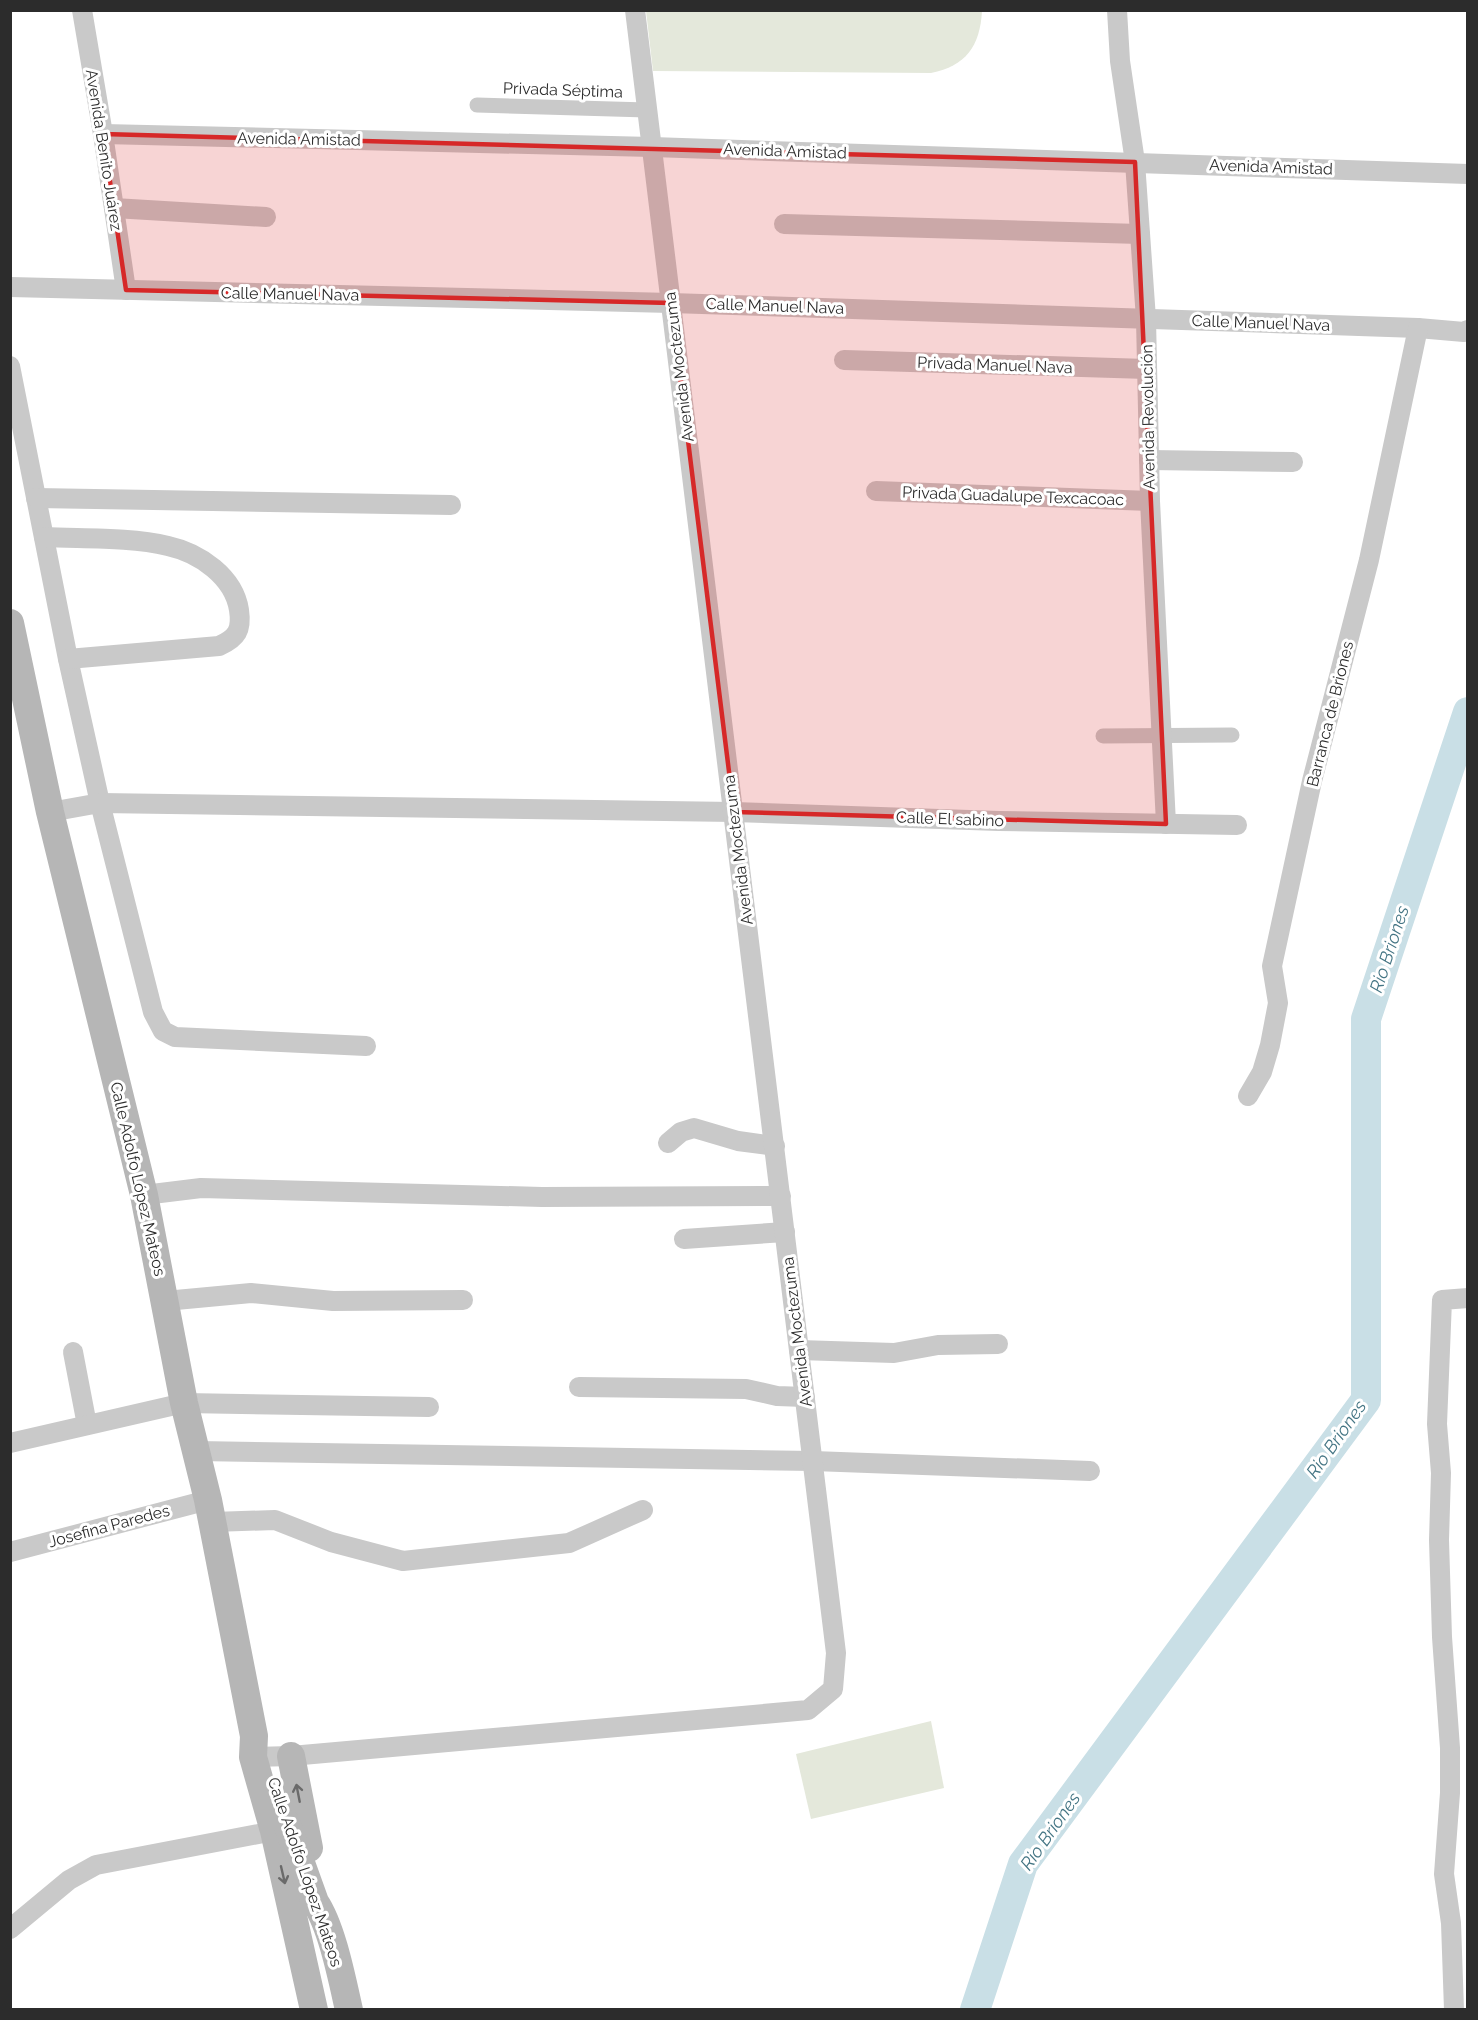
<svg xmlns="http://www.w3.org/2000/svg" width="1478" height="2020" viewBox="0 0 1478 2020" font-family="Raleway,sans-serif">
	<rect width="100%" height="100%" fill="#fff"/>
	<g fill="#e4e8db">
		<path d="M646,11v-1l336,1c-2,35 -16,55 -51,62l-278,-2z"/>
		<path d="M931,1721l13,67 -133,31 -15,-65z"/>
	</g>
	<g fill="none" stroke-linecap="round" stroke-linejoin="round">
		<path stroke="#c9dfe6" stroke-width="30" d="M975,2010l48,-146 343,-464v-381l102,-307"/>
		<g stroke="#c9c9c9" stroke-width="15">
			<path d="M477,105l170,5"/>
			<path d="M1103,736l129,-1"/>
		</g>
		<g stroke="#c9c9c9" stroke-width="20">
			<path d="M82,10l21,124 23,156"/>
			<path d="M1117,10l3,51 15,101 11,157 4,182 16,323"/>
			<path d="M103,134l549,13 816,27"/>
			<path d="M114,208l152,9"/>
			<path d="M784,224l356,10"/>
			<path d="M10,287l661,16 747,25 46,4 4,-2"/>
			<path d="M844,360l303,9"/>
			<path d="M10,366l58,293 32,144 53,209 10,19 12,6 191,9"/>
			<path d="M1149,460l144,2"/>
			<path d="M876,491l274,10"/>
			<path d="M36,498l415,7"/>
			<path d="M44,537c39,2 86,0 124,9 32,7 66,31 71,64 3,20 -2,28 -20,36l-151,13"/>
			<path d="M50,812l50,-9 634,9 265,9 238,4"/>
			<path d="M1248,1096l14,-24 8,-27 8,-42 -6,-37 40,-185 57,-221 49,-232"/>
			<path d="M668,1143l13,-11 13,-4 44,13 37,5"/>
			<path d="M144,1195l57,-7 341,9 239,-1"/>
			<path d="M684,1239l101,-7"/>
			<path d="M165,1301l86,-8 82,8 130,-1"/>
			<path d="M799,1350l95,3 44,-8 60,-1"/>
			<path d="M73,1352l14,73"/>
			<path d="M579,1387l167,2 31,7 28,1"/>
			<path d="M10,1443l174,-40 245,4"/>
			<path d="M197,1451l616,10 277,10"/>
			<path d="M213,1522l62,-2 56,22 72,19 166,-18 74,-33"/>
			<path d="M10,1552l198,-52"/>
			<path d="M253,1757l38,-1 517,-46 25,-21 3,-36 -201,-1643"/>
			<path d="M10,1929l59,-49 27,-15 178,-34"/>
			<path d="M1454,2010l-3,-87 -7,-49 6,-81v-45l-8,-111 -3,-97 2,-67 -4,-49 5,-124 26,-2"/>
		</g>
		<g stroke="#b6b6b6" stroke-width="28">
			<path d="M10,623l40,189 94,383 40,208 24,97 46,236 -1,21 21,74 40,179"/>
			<path d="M291,1756l18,92"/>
			<path d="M287,1824l28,78c17,25 27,77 34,108"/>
		</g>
	</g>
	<defs><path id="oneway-shaft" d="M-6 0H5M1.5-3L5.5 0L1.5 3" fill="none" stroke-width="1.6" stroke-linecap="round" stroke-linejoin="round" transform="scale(1.5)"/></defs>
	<g stroke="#6a6a6a">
		<use href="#oneway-shaft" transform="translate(298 1793) rotate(-101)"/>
		<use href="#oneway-shaft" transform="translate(283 1875) rotate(77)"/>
	</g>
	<path fill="#d62828" fill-opacity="0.2" stroke="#d62828" stroke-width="4.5" stroke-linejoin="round" d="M103,134l1032,28 31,662 -432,-12 -63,-509 -545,-13z"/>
	<g text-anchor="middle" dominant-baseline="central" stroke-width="6" stroke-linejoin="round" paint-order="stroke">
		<g font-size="16" fill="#2c2c2c" stroke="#fff">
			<text transform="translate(563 90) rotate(2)">Privada Séptima</text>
			<text transform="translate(299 139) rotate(1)">Avenida Amistad</text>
			<text transform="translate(104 150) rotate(81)">Avenida Benito Juárez</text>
			<text transform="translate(785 151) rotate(2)">Avenida Amistad</text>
			<text transform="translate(1271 167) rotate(2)">Avenida Amistad</text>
			<text transform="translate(290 294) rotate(1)">Calle Manuel Nava</text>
			<text transform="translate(775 306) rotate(2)">Calle Manuel Nava</text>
			<text transform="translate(1261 323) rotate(2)">Calle Manuel Nava</text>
			<text transform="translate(995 365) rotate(2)">Privada Manuel Nava</text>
			<text transform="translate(679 367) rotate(-97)">Avenida Moctezuma</text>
			<text transform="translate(1148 417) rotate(-91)">Avenida Revolución</text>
			<text transform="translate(1013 496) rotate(2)">Privada Guadalupe Texcacoac</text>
			<text transform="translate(1330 714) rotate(-76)">Barranca de Briones</text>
			<text transform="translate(950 819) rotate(2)">Calle El sabino</text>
			<text transform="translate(738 850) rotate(-97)">Avenida Moctezuma</text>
			<text transform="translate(138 1179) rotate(77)">Calle Adolfo López Mateos</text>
			<text transform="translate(797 1332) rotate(-97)">Avenida Moctezuma</text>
			<text transform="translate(109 1526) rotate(-15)">Josefina Paredes</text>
			<text transform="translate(305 1872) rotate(71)">Calle Adolfo López Mateos</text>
		</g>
		<g font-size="18" font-style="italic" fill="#447584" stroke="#fff">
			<text transform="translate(1389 949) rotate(-72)">Rio Briones</text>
			<text transform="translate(1336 1439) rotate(-55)">Rio Briones</text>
			<text transform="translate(1050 1831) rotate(-55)">Rio Briones</text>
		</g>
	</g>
	<rect width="1478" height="2020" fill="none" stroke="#2c2c2c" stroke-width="24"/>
</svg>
